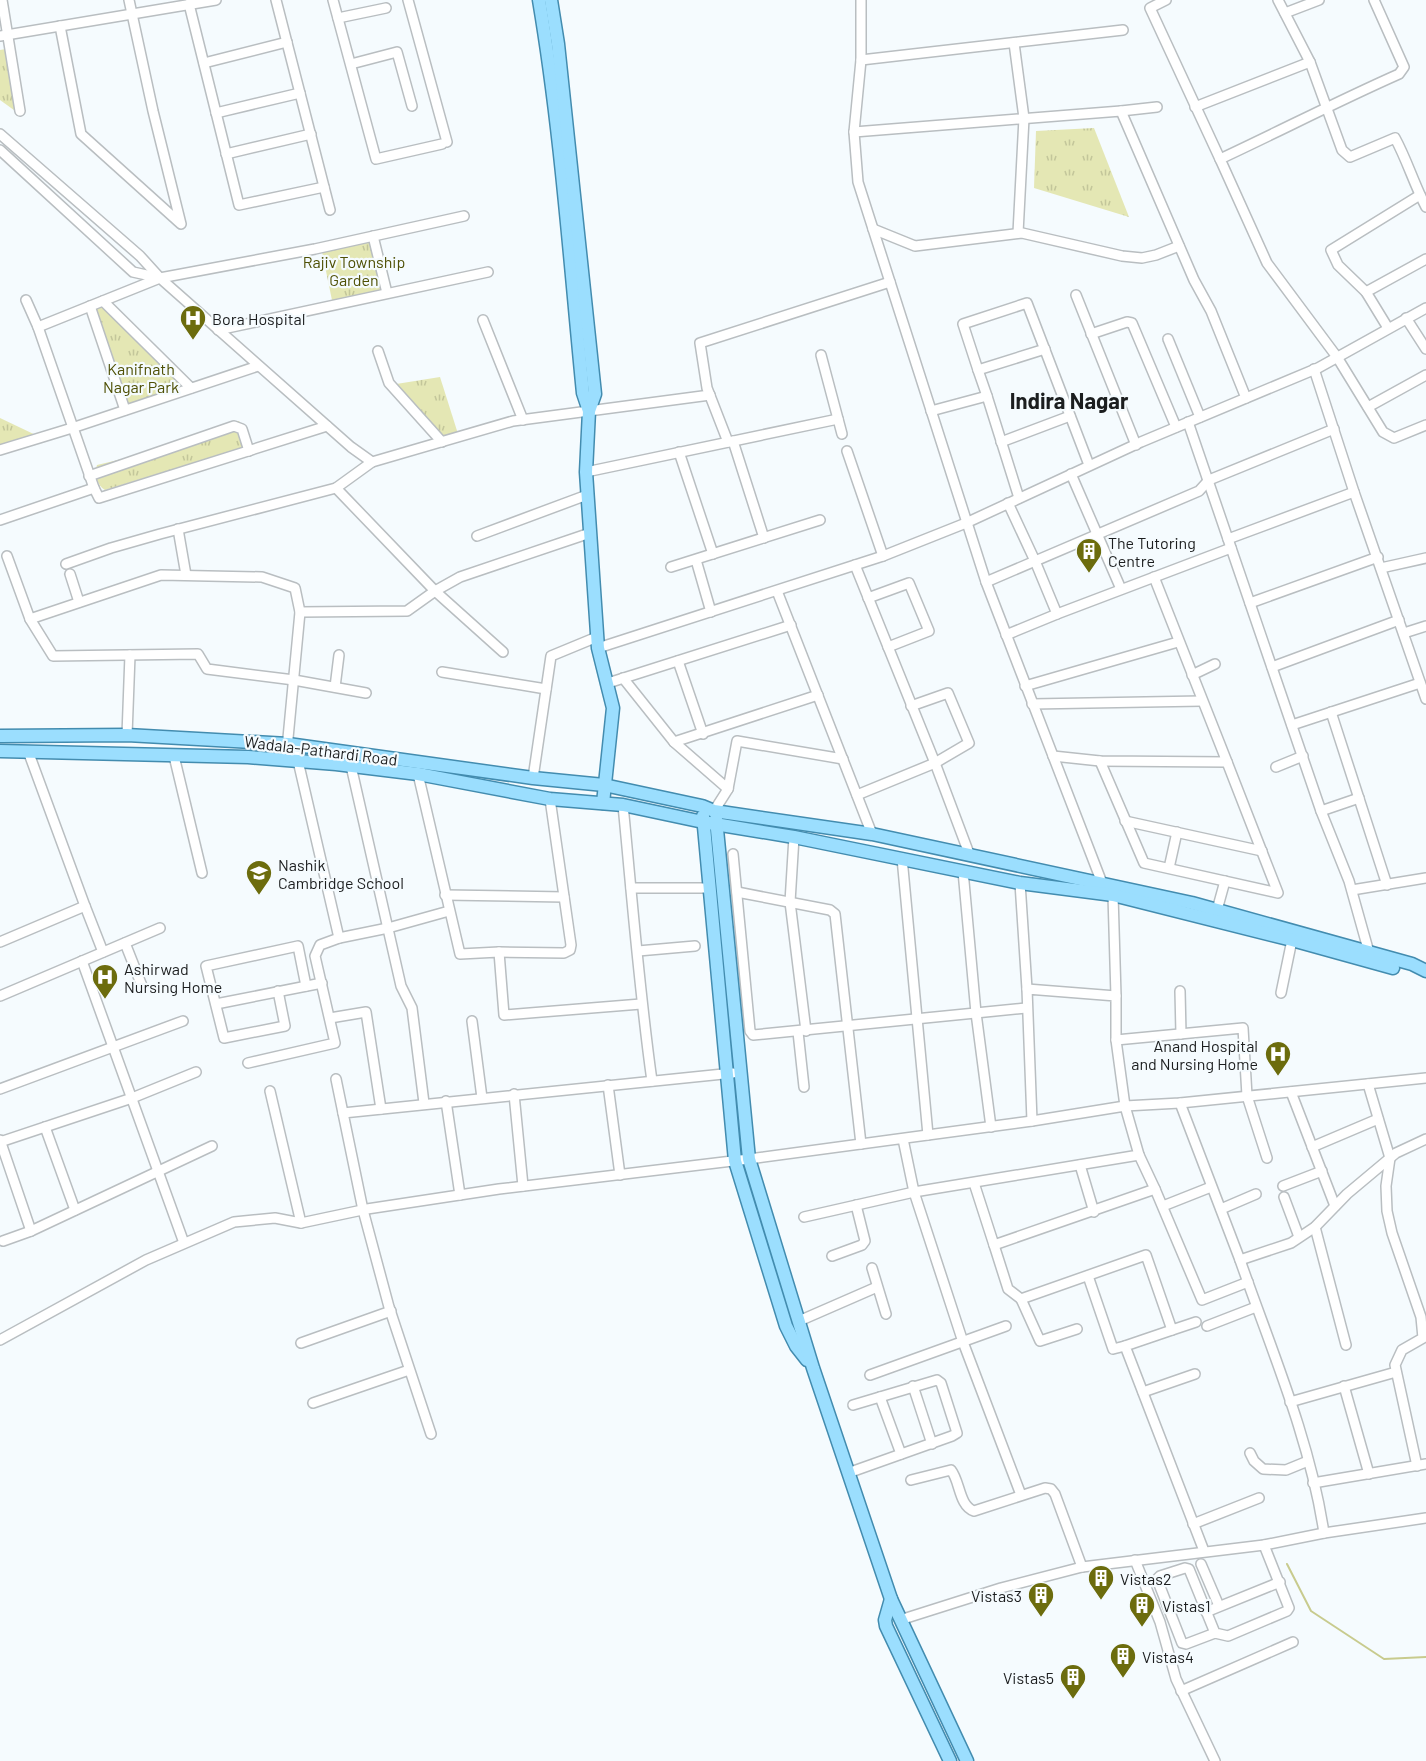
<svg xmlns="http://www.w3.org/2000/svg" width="1426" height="1761" viewBox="0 0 1426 1761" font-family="Barlow,sans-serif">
	<defs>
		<pattern id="park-tufts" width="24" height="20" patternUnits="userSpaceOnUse" patternTransform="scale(1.5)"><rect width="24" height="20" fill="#e4e7b4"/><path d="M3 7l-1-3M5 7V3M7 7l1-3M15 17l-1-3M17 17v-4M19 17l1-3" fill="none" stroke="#c3c69a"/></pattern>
	</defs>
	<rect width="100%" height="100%" fill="#f5fbfe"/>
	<g fill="url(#park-tufts)">
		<path d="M6,49l12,64 -18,-13v-50z"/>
		<path d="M1094,128l35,89 -95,-29 2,-57z"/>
		<path d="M373,236l14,57 -54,12 -12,-58z"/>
		<path d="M103,301l88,87 -66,22 -35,-104z"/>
		<path d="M440,377l19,60 -17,5 -52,-57z"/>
		<path d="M0,418l42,20 -42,12z"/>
		<path d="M239,421l10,25 -144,44c-8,-4 -11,-17 -8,-25l58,-14z"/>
	</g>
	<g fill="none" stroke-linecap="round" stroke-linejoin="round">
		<path stroke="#c8cb8e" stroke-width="2" d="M1287,1564l24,47 73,48 42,-2"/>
		<g stroke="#b9bec1" stroke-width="12">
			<g id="minor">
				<path d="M2,0l18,111"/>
				<path d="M276,0l54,210"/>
				<path d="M333,0l43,159 66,-15"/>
				<path d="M408,0l39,142"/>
				<path d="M861,0v60l-7,72 4,50 128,400 118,306"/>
				<path d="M1166,0l-16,8 70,151"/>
				<path d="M1278,0l32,62 32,88 8,7 45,-19c12,22 19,46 31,69"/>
				<path d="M1374,0l30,67 -5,7c-61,27 -119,57 -179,85l47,104 70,94 46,75 11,6 32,-13"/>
				<path d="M189,4l50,201 85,-18"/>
				<path d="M1285,13l34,-13"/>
				<path d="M338,18l48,-10"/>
				<path d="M60,26l21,108 100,90 -28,-113 -24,-111"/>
				<path d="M0,36l216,-36"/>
				<path d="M1014,43l10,75 -6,115"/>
				<path d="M861,60l262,-30"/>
				<path d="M204,63l83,-21"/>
				<path d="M351,64l46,-12 15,54"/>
				<path d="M1195,107l115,-45"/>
				<path d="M1121,111l36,-4"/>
				<path d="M216,113l84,-20"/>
				<path d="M854,132l267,-21 73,169 17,31 35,87"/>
				<path d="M0,134l140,122 20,22 191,169 21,15 141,-41 197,-26"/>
				<path d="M0,150l133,122 27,6"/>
				<path d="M226,154l85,-20"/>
				<path d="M873,229l42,17 107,-13 100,23 20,2 14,-3 23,-9"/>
				<path d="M373,236l14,57"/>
				<path d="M1366,292l60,-33"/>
				<path d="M1076,295l60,150"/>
				<path d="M103,301l88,87"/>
				<path d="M90,306l35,104"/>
				<path d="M1406,318l20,31"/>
				<path d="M483,320l40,100"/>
				<path d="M38,327l122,-49 155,-29 149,-33"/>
				<path d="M1388,328l-22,-36 -28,-27 -7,-15 89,-55"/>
				<path d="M218,330l270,-58"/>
				<path d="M1091,334l36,-12 5,1 44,104"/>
				<path d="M1168,339l32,78"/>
				<path d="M378,351l11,32 53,59"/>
				<path d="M821,355l21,79"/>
				<path d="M1314,369l40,123 72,207"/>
				<path d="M978,370l-15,-46 64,-21 62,162"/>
				<path d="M987,396l32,102"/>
				<path d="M1368,407l58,-32"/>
				<path d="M931,411l56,-15 -9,-26 67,-21"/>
				<path d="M1188,422l133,389 28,70 21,75"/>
				<path d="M733,441l31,97"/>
				<path d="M728,442l-21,-54 -7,-45 190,-61"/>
				<path d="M1001,442l69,-26"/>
				<path d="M0,450l72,-22 186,-62"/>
				<path d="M847,451l36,105"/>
				<path d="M679,452l34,102"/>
				<path d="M586,472l252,-53"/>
				<path d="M1071,474l50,115"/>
				<path d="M89,476l145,-50 8,3 7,22"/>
				<path d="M94,488l5,10 228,-72"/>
				<path d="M336,488l99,103 68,61"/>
				<path d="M1008,503l27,58 22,53"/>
				<path d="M0,520l94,-32 -56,-161 -12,-27"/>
				<path d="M178,529l8,46"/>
				<path d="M477,536l110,-41"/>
				<path d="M1228,539l126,-47"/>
				<path d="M7,556l23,63 23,37 145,-2 9,15 87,11 72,13"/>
				<path d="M696,560l15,52"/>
				<path d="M66,564l45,-16 49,-14 176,-46 36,-26"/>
				<path d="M855,565l80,198 35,93"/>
				<path d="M671,567l149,-47"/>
				<path d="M1381,568l45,-10"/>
				<path d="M70,574l9,28"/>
				<path d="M986,582l213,-91 10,-11 125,-51"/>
				<path d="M777,591l95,243"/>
				<path d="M868,598l41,-15 20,48 -41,16"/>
				<path d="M1250,603l128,-46"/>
				<path d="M300,612l107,-1 28,-20 25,-14 130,-44"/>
				<path d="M30,619l131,-44 101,2 33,11 5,24 -14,147"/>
				<path d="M1404,633l22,-7"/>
				<path d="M1006,635l51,-21 174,-66"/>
				<path d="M598,648l285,-92 83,-33 175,-81 177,-74 108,-60"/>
				<path d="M678,661l25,73"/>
				<path d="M1272,667l127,-47"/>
				<path d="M442,672l104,17"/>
				<path d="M1192,675l23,-11"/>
				<path d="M623,678l51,64 54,47 -14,22"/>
				<path d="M608,683l183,-58"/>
				<path d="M1025,686l153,-44"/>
				<path d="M335,687l4,-32"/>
				<path d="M1032,704l170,-3"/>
				<path d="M1331,712l56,173"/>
				<path d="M1292,725l128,-42"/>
				<path d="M127,735l3,-80"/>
				<path d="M674,742l144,-47"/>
				<path d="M174,756l28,117"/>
				<path d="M1053,756l47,5 127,1 -73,-185"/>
				<path d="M1100,761l44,102 134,30 -51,-131"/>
				<path d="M351,766l50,220 11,22 12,95"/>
				<path d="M1276,767l27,-11"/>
				<path d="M418,774l42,180 39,-2 5,63 137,-11"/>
				<path d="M533,778l18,-122 46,-19"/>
				<path d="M728,789l9,-48 106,18"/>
				<path d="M857,795l78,-32 34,-20 -21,-50 -37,13"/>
				<path d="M623,805c9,92 16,184 29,276"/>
				<path d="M1321,811l38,-13"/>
				<path d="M1125,821l137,30"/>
				<path d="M794,837l-4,65 16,129"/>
				<path d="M733,854l17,177 3,4 273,-27"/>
				<path d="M902,858l26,277"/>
				<path d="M1169,868l8,-36"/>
				<path d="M963,871l13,142 15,114"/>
				<path d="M1020,883l7,106"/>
				<path d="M631,888h78"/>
				<path d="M1352,890l74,-12"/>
				<path d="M737,892l93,18 5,4 26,230"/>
				<path d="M445,895l119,2"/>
				<path d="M1113,895l3,101"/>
				<path d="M85,906l18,46"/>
				<path d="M1217,910l8,-29"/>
				<path d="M339,938l49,-10 61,-17"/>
				<path d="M0,942l85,-36 -57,-155"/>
				<path d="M125,943l17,43"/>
				<path d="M638,951l57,-5"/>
				<path d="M499,952l65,1 6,-3 1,-5 -21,-146"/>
				<path d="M82,961l102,282"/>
				<path d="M278,991l7,35 -61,12 -18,-72 92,-20 8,40"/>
				<path d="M1180,991l1,43"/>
				<path d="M1281,993l11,-53"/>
				<path d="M0,996l160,-68"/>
				<path d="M216,1004l106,-21"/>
				<path d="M330,1018l36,-6 15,97"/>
				<path d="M472,1021l10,77"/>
				<path d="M798,1032l6,55"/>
				<path d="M1116,1040l9,66 55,-3 246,-25"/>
				<path d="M248,1063l87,-20 -20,-87 5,-11 19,-7 -41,-177 -1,-16"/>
				<path d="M336,1079l7,34"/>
				<path d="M1368,1084l22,74 -4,28 1,25 5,22 29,84 2,21 -21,12 -7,15 22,101"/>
				<path d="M608,1085l12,90"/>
				<path d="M0,1089l183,-68"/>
				<path d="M270,1091l31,132"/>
				<path d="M1291,1092l44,114"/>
				<path d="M514,1094l9,92"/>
				<path d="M446,1101l14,94"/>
				<path d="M1180,1103l60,157 51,-17 24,-16 32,-33 49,-41 30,-14"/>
				<path d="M1032,1121l-5,-132 89,7v44l127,-12 4,68 20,62"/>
				<path d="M45,1127l30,83"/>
				<path d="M0,1140l31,91"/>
				<path d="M0,1142l132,-44 64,-26"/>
				<path d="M1312,1147l66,-28"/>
				<path d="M1080,1165l14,47"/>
				<path d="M974,1183l20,62 161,-56 -16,-34"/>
				<path d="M1283,1186l39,-15"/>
				<path d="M1155,1189l47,111 46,-18"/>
				<path d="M1284,1197l15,40"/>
				<path d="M1163,1206l48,-19"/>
				<path d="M1221,1209l35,-15"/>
				<path d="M804,1217l110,-25 49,150 58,153"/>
				<path d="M1315,1227l31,118"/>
				<path d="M3,1241l28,-10 181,-85"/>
				<path d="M994,1245l14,44 13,10 125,-44 26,75 -47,16 79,205"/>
				<path d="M832,1256l30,-11 3,-4 -9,-36"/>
				<path d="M1240,1260c31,89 70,179 84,273"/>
				<path d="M872,1268l14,46"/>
				<path d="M1088,1276l25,73 12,-3"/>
				<path d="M1021,1299l19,42 37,-12"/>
				<path d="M799,1321l78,-34"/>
				<path d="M1207,1326l49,-19"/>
				<path d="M1172,1330l24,-8"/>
				<path d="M0,1340l146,-80 88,-38 41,-4 26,5 66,-14 132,-20 250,-30 283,-38 93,-15 14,49 -225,37 -11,-53"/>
				<path d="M301,1343l90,-32"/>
				<path d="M870,1375l136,-49"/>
				<path d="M913,1386l19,58"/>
				<path d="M1344,1386l25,88"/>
				<path d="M1143,1392l52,-18"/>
				<path d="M880,1397l21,57"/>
				<path d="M1290,1402l106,-30"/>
				<path d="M313,1403l96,-33"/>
				<path d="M431,1434l-42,-127 -26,-97 -20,-97 390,-40"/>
				<path d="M1250,1453l4,8 9,8 23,1 22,-9"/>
				<path d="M848,1473l104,-37 5,-3 -16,-50 -4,-3 -84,25"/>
				<path d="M911,1480l40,-10c9,11 8,36 23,41l71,-23 6,1 4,5 27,73"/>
				<path d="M1313,1483l113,-19"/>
				<path d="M1193,1524l66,-26"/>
				<path d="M1135,1560l25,62 16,57 39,82"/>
				<path d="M1201,1564l18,42"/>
				<path d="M1206,1612l74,-30"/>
				<path d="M900,1620l101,-32 81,-21 182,-22 60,-12 102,-15"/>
				<path d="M1215,1633l-26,-64 -4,-1 -25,8 -3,3 25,64 4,1 29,-11 13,3 59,-25 2,-3 -25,-63"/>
				<path d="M1181,1691l112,-49"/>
			</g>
		</g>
		<g stroke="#438caf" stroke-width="15">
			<g id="major">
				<path d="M539,0c22,130 31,262 44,393l6,18"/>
				<path d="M551,0l7,44 37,350 -6,17 -3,61 12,176 15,60 -10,95"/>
				<path d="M0,736l127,-1 161,9 245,34 71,7 98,21 12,5 158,23 320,69 220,61 14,7"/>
				<path d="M0,751l248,6 88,7 82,10 132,25 73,6 80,17 91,15 226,46 93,12 179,45 101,28"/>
				<path d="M703,816l32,345 51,165 10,20 11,14"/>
				<path d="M716,819l33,340 64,209 78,231 76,162"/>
				<path d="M891,1599l-6,21 1,6 64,135"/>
			</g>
		</g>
		<use href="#minor" stroke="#fff" stroke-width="9"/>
		<use href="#major" stroke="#9bdefe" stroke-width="12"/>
	</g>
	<defs>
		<g id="hospital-pin" transform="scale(1.35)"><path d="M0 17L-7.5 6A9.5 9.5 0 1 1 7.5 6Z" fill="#6c6c0d" stroke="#f5fbfe"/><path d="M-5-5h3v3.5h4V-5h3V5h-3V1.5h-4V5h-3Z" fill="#fff"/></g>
		<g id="building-pin" transform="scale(1.35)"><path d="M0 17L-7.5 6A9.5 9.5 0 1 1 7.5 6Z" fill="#6c6c0d" stroke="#f5fbfe"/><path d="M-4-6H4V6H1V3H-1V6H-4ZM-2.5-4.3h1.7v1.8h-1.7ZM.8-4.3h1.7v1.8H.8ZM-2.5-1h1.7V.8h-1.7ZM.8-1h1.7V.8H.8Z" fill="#fff"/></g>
		<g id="school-pin" transform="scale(1.35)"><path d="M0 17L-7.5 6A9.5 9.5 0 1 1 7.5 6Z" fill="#6c6c0d" stroke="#f5fbfe"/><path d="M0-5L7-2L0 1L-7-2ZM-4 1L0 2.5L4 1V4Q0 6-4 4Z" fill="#fff"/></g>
	</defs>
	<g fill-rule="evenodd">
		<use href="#hospital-pin" x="193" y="318"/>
		<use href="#building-pin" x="1089" y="551"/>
		<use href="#school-pin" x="259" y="873"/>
		<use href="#hospital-pin" x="105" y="977"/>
		<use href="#hospital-pin" x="1278" y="1054"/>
		<use href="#building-pin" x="1101" y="1578"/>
		<use href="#building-pin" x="1041" y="1595"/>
		<use href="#building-pin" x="1142" y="1605"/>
		<use href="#building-pin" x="1123" y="1656"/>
		<use href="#building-pin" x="1073" y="1677"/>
	</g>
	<g text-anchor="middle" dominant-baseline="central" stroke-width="4.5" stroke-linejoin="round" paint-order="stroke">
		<g font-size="16" fill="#4f5005" stroke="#f5fbfe">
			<text x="354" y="261">Rajiv Township<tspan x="354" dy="18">Garden</tspan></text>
			<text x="141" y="368">Kanifnath<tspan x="141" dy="18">Nagar Park</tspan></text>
		</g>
		<g font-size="16" fill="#1c1e1f" stroke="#f5fbfe" text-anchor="start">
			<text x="212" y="318">Bora Hospital</text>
			<text x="1108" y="542">The Tutoring<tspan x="1108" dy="18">Centre</tspan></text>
			<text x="278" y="864">Nashik<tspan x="278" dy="18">Cambridge School</tspan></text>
			<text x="124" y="968">Ashirwad<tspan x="124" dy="18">Nursing Home</tspan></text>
			<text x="1258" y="1045" text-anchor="end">Anand Hospital<tspan x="1258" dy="18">and Nursing Home</tspan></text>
			<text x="1120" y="1578">Vistas2</text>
			<text x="1022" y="1595" text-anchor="end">Vistas3</text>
			<text x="1162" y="1605">Vistas1</text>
			<text x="1142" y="1656">Vistas4</text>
			<text x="1054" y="1677" text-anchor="end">Vistas5</text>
		</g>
		<g font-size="16" fill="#1c1e1f" stroke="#f5fbfe">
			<text transform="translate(321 750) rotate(7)">Wadala-Pathardi Road</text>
		</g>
		<g font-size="22" font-weight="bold" fill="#1c1e1f" stroke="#f5fbfe">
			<text x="1069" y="400">Indira Nagar</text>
		</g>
	</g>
</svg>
